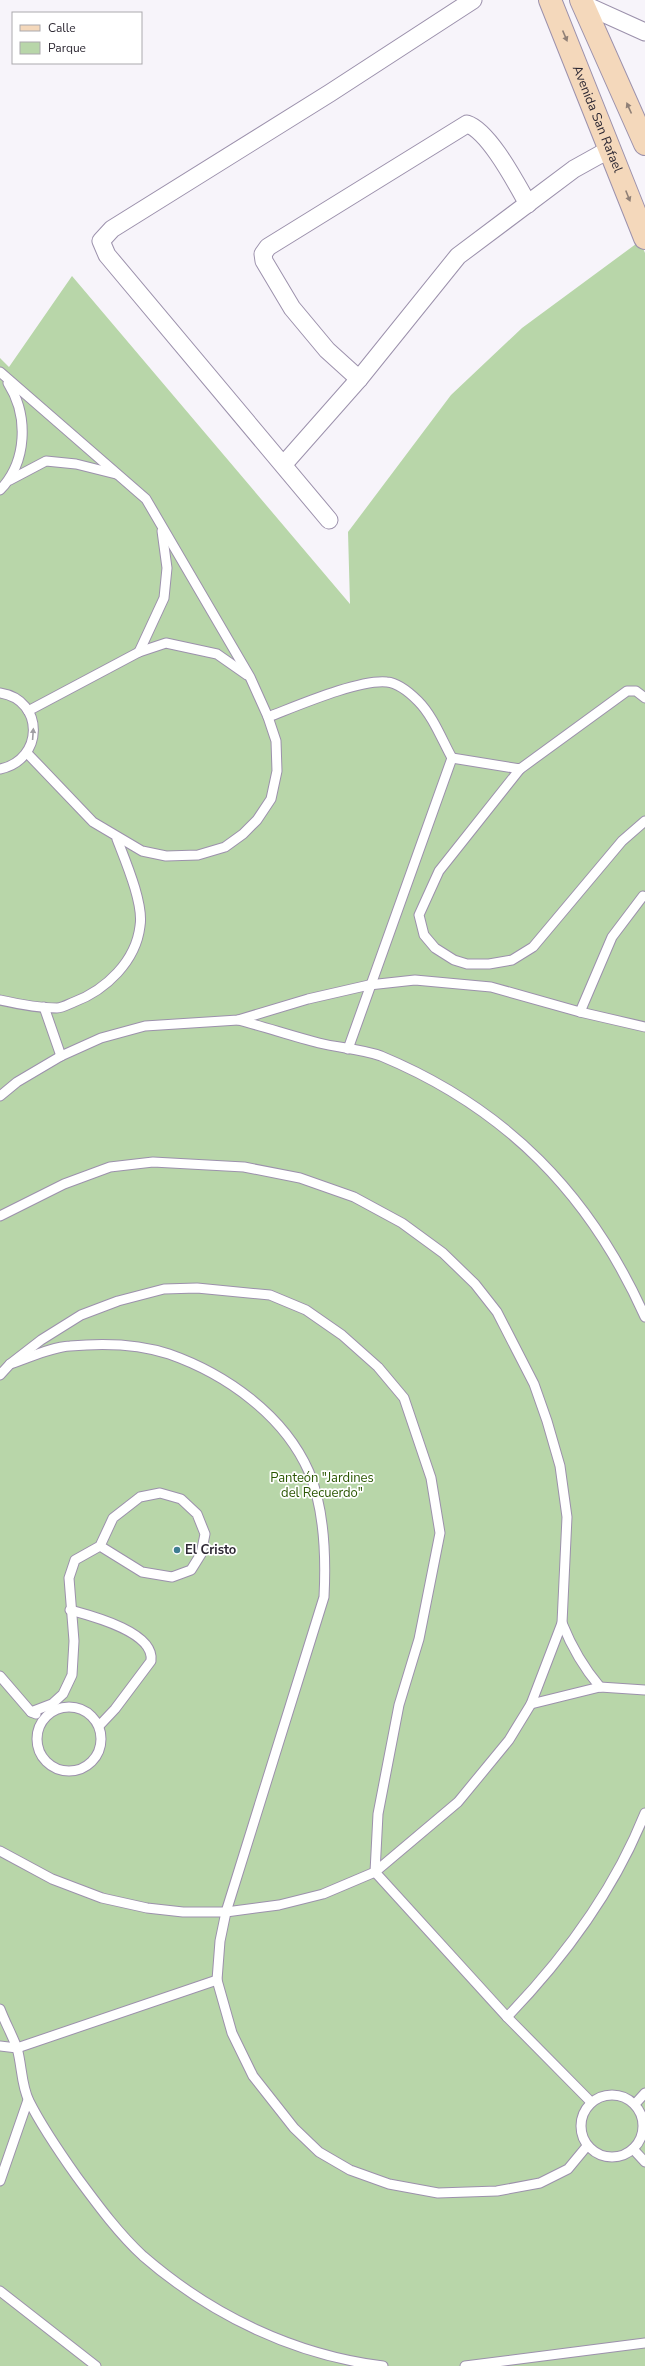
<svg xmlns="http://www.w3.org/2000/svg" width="645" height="2366" viewBox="0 0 645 2366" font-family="'Nunito Sans',sans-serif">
	<rect width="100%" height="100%" fill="#f7f4fa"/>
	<path fill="#b8d6a9" d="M640,241l5,12v2113h-645v-2008l9,9 63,-91 278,328 -2,-72 103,-137 71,-67z"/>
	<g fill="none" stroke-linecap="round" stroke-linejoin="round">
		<g stroke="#9c91ac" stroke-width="11">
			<g id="lane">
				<path d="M0,372l146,127 104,178 18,40 8,24 1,30 -6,28 -14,21 -14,14 -18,13 -27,8 -32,1 -24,-5 -49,-29 -66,-69"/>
				<path d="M10,480l36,-19 30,3 40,10"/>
				<path d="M0,490c27,-28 29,-74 8,-107"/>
				<path d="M139,652l25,-54 3,-30 -5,-37"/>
				<path d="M0,693c45,7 44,67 0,76"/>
				<path d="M28,711l111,-59 27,-9 51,11 30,21"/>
				<path d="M268,717c29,-11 91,-38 119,-35 12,1 23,11 31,19 15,15 24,39 34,57l-104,291"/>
				<path d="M452,758l68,11 107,-78h9l9,7"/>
				<path d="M520,769l-81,102 -20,44 5,20 11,13 19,12 13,4h22l23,-4 21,-13 89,-106 23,-20"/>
				<path d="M0,1000c18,4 38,8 57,8 5,0 12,-4 17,-6 32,-12 62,-41 66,-76 4,-22 -15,-66 -23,-87"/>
				<path d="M44,1007l17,49"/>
				<path d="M580,1012l32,-75 31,-41"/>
				<path d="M238,1020c27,7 54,16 81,23 20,5 43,6 62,13 125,52 209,138 264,261"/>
				<path d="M0,1096l17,-14 44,-26 40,-18 44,-12 93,-6 70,-21 61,-14 46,-5 76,7 89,25 65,15"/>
				<path d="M0,1216l64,-32 46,-17 43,-5 91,5 56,11 54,19 48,26 41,30 32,31 22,28 37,72 13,37 13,45 7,51 -5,106 -31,81 -22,36 -51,62 -83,70 -52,22 -44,11 -53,7h-43l-36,-4 -45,-10 -50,-19 -52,-28"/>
				<path d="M10,1364c19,-6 41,-17 60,-18 32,-3 69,-2 99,8 57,20 115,61 140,118 15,36 17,86 15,125l-98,315 -6,29 -3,39 15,53 21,43 41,52 25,24 31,18 39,14 49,9 59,-2 43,-8 28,-14 19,-23"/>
				<path d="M0,1375l10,-11 31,-24 40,-25 37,-14 46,-12 33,-1 73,7 36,15 36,25 36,32 26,31 27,80 9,55 -21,106 -20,66 -21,109 -3,58 132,145 83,84"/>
				<path d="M70,1610c22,6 85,22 81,51l-36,48 -16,17"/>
				<path d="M562,1623c10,25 21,44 38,64"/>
				<path d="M0,1676l31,36 5,2"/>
				<path d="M531,1704l69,-17 45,3"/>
				<circle cx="69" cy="1739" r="32"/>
				<path d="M31,1712l21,-8 11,-10 9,-19 2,-34 -5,-63 6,-18 25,-14 13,-28 27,-21 20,-4 21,6 16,15 8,20 -4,20 -10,16 -19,7 -30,-5 -42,-26"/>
				<path d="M0,2009c5,13 12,26 17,39 5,17 4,37 12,53 13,26 31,52 48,76 20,27 41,56 66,79 68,59 151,99 240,110"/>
				<path d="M507,2017c58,-60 107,-126 138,-204"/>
				<path d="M0,2046l17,2 200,-68"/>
				<circle cx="612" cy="2126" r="31"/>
				<path d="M635,2104l10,-11"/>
				<path d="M633,2149l12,13"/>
				<path d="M0,2181l28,-81"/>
				<path d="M0,2291l96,75"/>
				<path d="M465,2366l180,-23"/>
			</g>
		</g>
		<g stroke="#9c91ac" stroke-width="19">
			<g id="street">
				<path d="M583,4l62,28"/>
				<path d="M359,379l-32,-29 -35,-42 -28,-47 -1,-7 5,-7 199,-123c22,7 49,59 61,80"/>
				<path d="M284,464l75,-85 99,-123 116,-87 36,-20"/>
				<path d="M329,520l-222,-265 -6,-14 11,-12 218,-136 143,-93"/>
			</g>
		</g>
		<g stroke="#9c91ac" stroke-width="24">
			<g id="secondary">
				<path id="s1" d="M550,0l95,238"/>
				<path d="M581,0l64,144"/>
			</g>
		</g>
		<use href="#lane" stroke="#fff" stroke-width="9"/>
		<use href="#street" stroke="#fff" stroke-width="17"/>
		<use href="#secondary" stroke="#f4d8bb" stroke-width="22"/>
	</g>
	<defs><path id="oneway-solid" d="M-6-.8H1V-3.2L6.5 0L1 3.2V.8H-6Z"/></defs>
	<g fill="#908077">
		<use href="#oneway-solid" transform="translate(565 36) rotate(67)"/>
		<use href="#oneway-solid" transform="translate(629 108) rotate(-114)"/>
		<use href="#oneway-solid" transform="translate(628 196) rotate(68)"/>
	</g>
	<use fill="#a09ea3" href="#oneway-solid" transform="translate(33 734) rotate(-86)"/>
	<circle fill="#3f7d92" stroke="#fff" stroke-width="1.5" cx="177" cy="1550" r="4"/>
	<g text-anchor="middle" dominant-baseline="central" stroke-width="3.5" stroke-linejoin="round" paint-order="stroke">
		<g font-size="13" fill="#2d2833" stroke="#fff">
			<text stroke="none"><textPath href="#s1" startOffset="128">Avenida San Rafael</textPath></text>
		</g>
		<g font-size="13" fill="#2a5602" stroke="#fff">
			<text x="322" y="1478">Panteón "Jardines<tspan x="322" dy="15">del Recuerdo"</tspan></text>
		</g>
		<g font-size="13" font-weight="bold" fill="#2d2833" stroke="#fff" text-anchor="start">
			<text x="185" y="1550">El Cristo</text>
		</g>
	</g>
	<rect x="12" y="12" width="130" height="52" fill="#ffffff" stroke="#aba9ad"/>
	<rect x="20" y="25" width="20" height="6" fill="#f4d8bb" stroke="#aba9ad"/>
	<text x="48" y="32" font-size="12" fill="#2d2833">Calle</text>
	<rect x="20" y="42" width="20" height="12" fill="#b8d6a9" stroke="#aba9ad"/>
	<text x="48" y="52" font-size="12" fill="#2d2833">Parque</text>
</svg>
